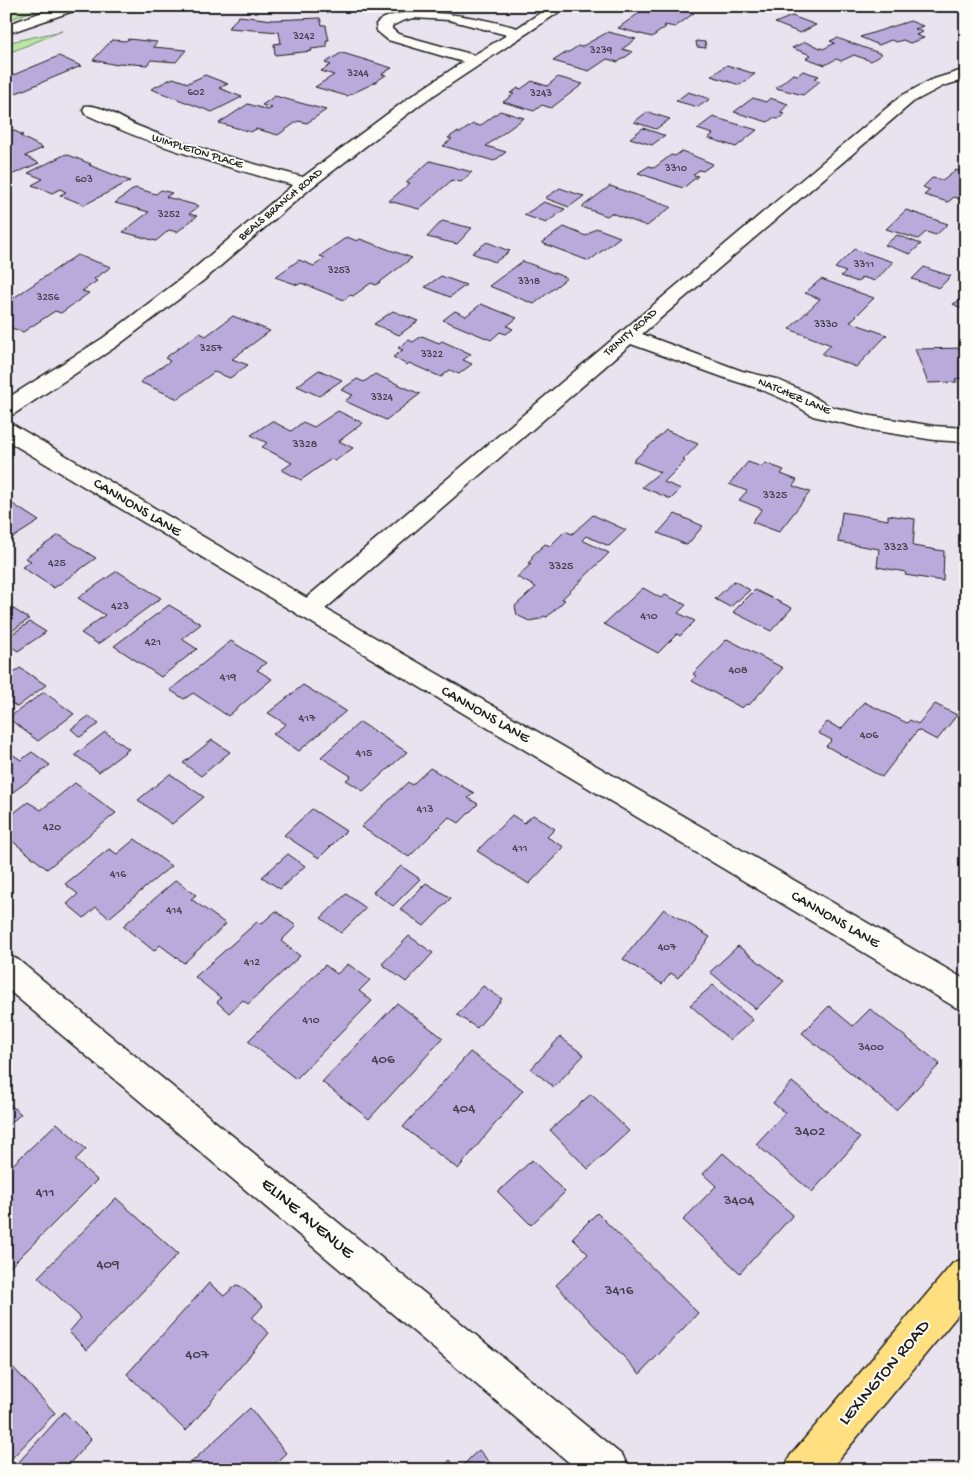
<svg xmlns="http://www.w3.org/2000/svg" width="972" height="1476" viewBox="0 0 972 1476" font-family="'Gochi Hand',sans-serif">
	<rect width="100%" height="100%" fill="#e9e3ef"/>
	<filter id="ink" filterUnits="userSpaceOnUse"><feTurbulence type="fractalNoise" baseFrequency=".02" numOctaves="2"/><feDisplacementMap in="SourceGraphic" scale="10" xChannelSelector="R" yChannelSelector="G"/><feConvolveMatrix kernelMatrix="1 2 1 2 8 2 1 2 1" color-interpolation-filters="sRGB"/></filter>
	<g filter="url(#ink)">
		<g fill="#bae7a5" stroke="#6b8260">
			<path d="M6,6h38l-38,15z"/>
			<path d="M62,31l-56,23v-11z"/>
		</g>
		<g fill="#b9aadb" stroke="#1c1c1c">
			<path d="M649,6h42l-6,5 9,2 -19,14 -10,-2 -2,1 3,1 -14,10 -34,-9z"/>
			<path d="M239,16l34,4 47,-2 2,7h4l1,7 2,8h-3l1,7 -16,2 1,2 -37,4 -1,-11 7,-1 -2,-11 -51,-4z"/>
			<path d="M792,16l24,9 -16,8 -25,-10z"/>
			<path d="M910,21l13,5 -8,3 8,3 -7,3 8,3 -14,5 -7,-3 -7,2 -5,-2 -12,5 -19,-8z"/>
			<path d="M608,32l28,7 -14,10 11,3 -15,10 -11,-3 -18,12 -36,-10 14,-9h2l9,-6 3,1z"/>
			<path d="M837,38l45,16 -11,7 -17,-6 -13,6 -5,-2 -11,6 -19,-7 5,-3 -19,-7 13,-6 18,7 12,-6 -5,-2z"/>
			<path d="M128,39l29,3 -4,5 33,3 -10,12 -25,-2 -4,5 -28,-2 -2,2 -24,-5 19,-20 14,1z"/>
			<path d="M696,41l9,1 1,6 -9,-1z"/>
			<path d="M341,53l5,1 46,14 -10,6 4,1 -14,9 -25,12 -32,-9 19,-12 -13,-4 10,-6 -6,-2z"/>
			<path d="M59,56l22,10 -67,28 -8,-4v-12z"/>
			<path d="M727,65l28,9 -15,11 -29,-9z"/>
			<path d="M803,71l16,5 -5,3 6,2 -17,14 -27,-7 17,-14 5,1z"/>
			<path d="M205,75l23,9 -9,4 23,9 -30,15 -61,-23 22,-11 15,5z"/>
			<path d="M558,77l25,7 -32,24 -9,-3 -8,6 -31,-9 11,-8 -4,-1 4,-2 4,-3 3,1 11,-8 15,5z"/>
			<path d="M688,92l16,5 6,2 -12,8 -22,-6z"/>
			<path d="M275,96l51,14 -19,13 -9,-2 -20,14 -22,-6 -5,3 -32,-9 29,-19 20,6 4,-2 -10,-3z"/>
			<path d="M753,98l13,4 4,-4 18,6 -8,9 5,1 -7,5 -5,-1 -5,4 -34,-10z"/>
			<path d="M500,111l24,7 -38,28 20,6 -12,9 -51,-15 9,-7 -4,-1 9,-6 3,1 13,-9 7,2z"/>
			<path d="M647,112l23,7 -14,10 -22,-7z"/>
			<path d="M713,117l44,13 -21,17 -28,-9 5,-4 -16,-5z"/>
			<path d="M6,127l17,8 -3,1 23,12 -18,8 14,7 -30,13 -3,-1z"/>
			<path d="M643,128l20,7h2l-13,10 -22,-7z"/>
			<path d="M682,151l31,13 -10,7 -4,-1 -5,4 -1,1 5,1 -15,12 -45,-15 11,-7 5,2 17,-13 4,1z"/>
			<path d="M66,154l25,10 -2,1 41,16 -46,24 -24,-10 6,-3 -6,-3 -8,4 -20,-8 11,-6 -15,-6z"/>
			<path d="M430,161l42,11 -11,10 -9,-2 -33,29 -30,-8 21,-18 -4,-1z"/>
			<path d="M956,170l10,3v28l-12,-4 -6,5 -24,-7 6,-5 -7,-3 9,-9 12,2z"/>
			<path d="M610,186l61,21 -24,19 -36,-13 -4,3 -25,-9z"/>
			<path d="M135,188l21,6 5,-4 11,3 -6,4 33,9 -10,8 8,2 -20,16 -8,-2 -13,11 -33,-9 26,-20 -34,-9z"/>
			<path d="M560,188l17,6 7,2 -15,11 -24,-9z"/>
			<path d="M544,202l21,7 -19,14 -22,-8z"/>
			<path d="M906,210l42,14 -12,11 -10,-3 -8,7 -32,-10z"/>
			<path d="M442,221l30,7 -15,16 -30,-7z"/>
			<path d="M564,227l22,9 10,-8 24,9 -31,24 -47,-18z"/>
			<path d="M897,235l24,9 -11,10 -25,-9z"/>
			<path d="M347,237l10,4 3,-2 52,19 -36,27 -5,-2 -18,13 -3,-1 -6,5 -43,-17 -3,2 -23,-8 24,-17 15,6 11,-8 -5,-2z"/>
			<path d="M487,242l17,7 6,2 -15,11 -23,-9z"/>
			<path d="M854,249l39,13 -18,19 -13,-4 -4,5 -17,-6 5,-4 -11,-4z"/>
			<path d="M77,255l34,12 -17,12 3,2 -15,10 7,2 -28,20 -6,-2 -32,21 -17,-6v-23z"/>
			<path d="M523,261l2,1 42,16 -33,26 -45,-18z"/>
			<path d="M924,267l8,3 19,6 -12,12 -27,-9z"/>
			<path d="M441,276l25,9 -16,12 -25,-10z"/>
			<path d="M821,279l53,19 -24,24 37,13 -31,32 -34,-13 9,-9 -42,-16 31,-30 -15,-6z"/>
			<path d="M966,297v14l-13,-7z"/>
			<path d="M481,304l36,14 -10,8 6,3 -7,5 -6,-2 -9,8 -48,-20 12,-9 11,5z"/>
			<path d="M393,311l25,10 -19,14 -25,-11z"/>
			<path d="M233,316l37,15 -38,28 16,6 -18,13 -16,-6 -36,27 -38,-17 30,-21 -5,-3 29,-21 6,-4 6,3z"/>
			<path d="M422,336l17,7 3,-2 29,13 -8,6 9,4 -13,10 -9,-4 -9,7 -32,-14 -2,2 -14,-8 10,-7 -5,-2 11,-8 4,2z"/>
			<path d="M966,348v30l-11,1 2,3 -29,1 -13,-34z"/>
			<path d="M319,370l23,10 -23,16 -22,-10z"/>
			<path d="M375,374l2,1 43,19 -34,26 -41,-19 8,-6 -12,-5 16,-11 7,3z"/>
			<path d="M338,411l25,12 -24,18 14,7 -18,13 -4,-2 -30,21 -19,-10 10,-7 -30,-16 5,-4 -16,-8 21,-14 19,10 12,-9 11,5z"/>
			<path d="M666,430l32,14 -15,16 2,1 -21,21 17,7 -10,10 -29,-12 18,-15 -27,-11z"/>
			<path d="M748,462l14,5 3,-4 19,7 -3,4 16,6 -4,6 17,6 -31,40 -27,-10 10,-13 -23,-9 8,-9 -18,-7z"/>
			<path d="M8,501l31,20 -33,21v-40z"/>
			<path d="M842,512l46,8v-5l27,4 -2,27 31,5 -1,30 -38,-6 1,-3 -29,-5 2,-18 -41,-7z"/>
			<path d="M675,514l28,12 -16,19 -29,-12z"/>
			<path d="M593,515l33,15 -17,16 -23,-10 -4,4 27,13 -47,46 3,1 -18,17 -3,-1 -4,3 -11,2 -12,-6 -2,-9 21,-19 -19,-10 14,-13 -3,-1 5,-5 -2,-1 14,-13 5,2 15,-15 7,3z"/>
			<path d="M59,535l37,23 -42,30 -32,-21 9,-6 -6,-3z"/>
			<path d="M117,571l44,27 -63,46 -17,-11 24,-18 -27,-17z"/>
			<path d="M734,581l16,9 -20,17 -15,-8z"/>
			<path d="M643,588l18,10 4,-3 21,10 -8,8 17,8 -15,15 -3,-2 -19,19 -54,-29z"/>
			<path d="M755,590l37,18 -21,23 -38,-19z"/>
			<path d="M6,604l23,15 -23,16z"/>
			<path d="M169,605l32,19 -19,15 15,10 -36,28 -47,-31z"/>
			<path d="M30,622l16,10 -28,19 -12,-8v-5z"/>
			<path d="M727,639l56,29 -34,37 -3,-1 -4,4 -50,-27 4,-5 -3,-2z"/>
			<path d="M231,641l35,22 -9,7 15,9 -44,37 -35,-23 -9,6 -14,-9z"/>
			<path d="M20,668l26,17 -29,22 -11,-8v-21z"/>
			<path d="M303,685l43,26 -47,40 -26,-17 13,-10 -18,-11z"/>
			<path d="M44,692l30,22 -36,27 -30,-23z"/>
			<path d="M864,702l43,21 3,-3 8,4 17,-20 22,11 -20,25 -19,-10 -36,47 -56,-31 6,-6 -14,-7 9,-11 14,7z"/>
			<path d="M89,716l10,8 -19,13 -9,-8z"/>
			<path d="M360,722l47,30 -44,39 -17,-11 5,-4 -30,-19z"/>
			<path d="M105,732l24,17 -30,23 -24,-17z"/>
			<path d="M212,740l18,12 -29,24 -18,-13z"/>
			<path d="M6,750l15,10 11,-8 18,13 -44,32z"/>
			<path d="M430,768l44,25 -6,5 10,6 -19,19 -10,-6 -40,40 -48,-30 47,-45 4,3z"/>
			<path d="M170,774l34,23 -32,27 -34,-24z"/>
			<path d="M75,783l41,30 -69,56 -41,-33v-17l22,-17 13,8z"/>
			<path d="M312,809l34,22 -27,27 -35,-23z"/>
			<path d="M512,815l12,8 9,-8 13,8 9,6 -8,8 17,10 -35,37 -52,-33z"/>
			<path d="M135,839l36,27 -62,52 -13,-11 -12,11 -17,-14 11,-10 -13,-10 44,-35 8,5z"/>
			<path d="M288,854l17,12 -25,23 -18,-12z"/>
			<path d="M401,866l19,13 -27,27 -20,-14z"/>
			<path d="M176,880l20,15 -5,4 35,25 -42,39 -24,-18 -6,6 -31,-25z"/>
			<path d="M426,883l25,15 -27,28 -24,-17z"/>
			<path d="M346,894l20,14 -25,25 -20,-15z"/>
			<path d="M664,909l46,28 -32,41 -7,-5 -9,11 -39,-25z"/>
			<path d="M276,911l20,15 -15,15 19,15 -52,48 -5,-4 -14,13 -12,-11 4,-4 -26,-21 63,-56 3,3z"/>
			<path d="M409,936l24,17 -27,29 -24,-18z"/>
			<path d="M738,946l46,35 -28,28 -46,-37z"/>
			<path d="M348,964l22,16 -11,11 13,10 -76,78 -48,-38 77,-76 12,9z"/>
			<path d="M713,985l40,35 -23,20 -40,-35z"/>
			<path d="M483,986l19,13 -25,29 -20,-13z"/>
			<path d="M397,1003l46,35 -74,81 -47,-37z"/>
			<path d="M829,1006l24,20 17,-17 70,55 -44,46 -94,-77z"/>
			<path d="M560,1037l24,18 -30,32 -23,-18z"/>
			<path d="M470,1052l53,38 -65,79 -55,-42z"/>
			<path d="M792,1082l68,56 -48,54 -56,-48 29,-31 -12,-10z"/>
			<path d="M591,1094l38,37 -41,38 -38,-39z"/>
			<path d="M6,1101l15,13 -15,13z"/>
			<path d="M57,1123l29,26 -11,11 22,20 -91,91v-100z"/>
			<path d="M723,1153l70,62 -53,58 -57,-53 33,-34 -13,-12z"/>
			<path d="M532,1160l33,32 -34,33 -33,-33z"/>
			<path d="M116,1198l62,56 -91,96 -18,-18 12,-14 -43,-41z"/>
			<path d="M597,1213l101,100 -58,61 -84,-89 32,-31 -16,-16z"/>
			<path d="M209,1283l15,13 12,-11 4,1 23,20 -11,12 17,15 -83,98 -59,-57z"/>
			<path d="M11,1365l44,48 -44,46 -5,-6v-83z"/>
			<path d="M250,1408l36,45 -18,17h-85z"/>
			<path d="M64,1412l27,27 -27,31h-40l-6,-7z"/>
			<path d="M479,1450l17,20h-37l12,-13z"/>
			<path d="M450,1460l8,10h-18z"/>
		</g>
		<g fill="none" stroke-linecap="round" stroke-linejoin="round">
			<g stroke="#1c1c1c" stroke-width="3">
				<g id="minor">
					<path d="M59,6h22l-2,3 -73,25v-9z"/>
					<path d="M551,6h17l-146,97 -110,84 -108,93 -87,66 -103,68 -8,1v-16l97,-61 87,-66 103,-87c-71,-19 -141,-39 -208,-71l-2,-4 2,-4c14,-3 39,14 53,20 53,22 109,36 165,51l107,-80 53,-35 -75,-22 -11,-9 -1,-7c22,-24 111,-5 141,4zM413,18l36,2 58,15 -33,20 -76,-21 -6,-5v-3l10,-5z"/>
					<path d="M966,69v10l-23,7 -30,16 -271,232 100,37 34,8 32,14 20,13 43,10 63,10 32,2v14l-32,-2 -63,-10 -58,-14 -21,-13 -32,-14 -32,-10 -97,-35 -314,272 -9,3 -9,-3 -4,-6 4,-6 602,-508 30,-16z"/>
					<path d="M6,955l11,4 606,497 6,14h-51l-572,-482z"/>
				</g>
			</g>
			<g stroke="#1c1c1c" stroke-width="3">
				<path id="secondary" d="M6,423l8,2 303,179 649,376v31l-11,-4 -949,-567z"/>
			</g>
			<g stroke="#1c1c1c" stroke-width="3">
				<path id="primary" d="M966,1258v47l-136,165h-46l6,-14 163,-193z"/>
			</g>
			<use href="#minor" fill="#fdfcf7" fill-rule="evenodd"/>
			<use href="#secondary" fill="#fdfcf7" fill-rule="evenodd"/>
			<use href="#primary" fill="#ffdf80" fill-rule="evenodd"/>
		</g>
	</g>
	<g text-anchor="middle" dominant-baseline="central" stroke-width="4" stroke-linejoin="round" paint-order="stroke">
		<g font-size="11" fill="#43404c">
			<text x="304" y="37">3242</text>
			<text x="601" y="51">3239</text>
			<text x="358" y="74">3244</text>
			<text x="196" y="93">602</text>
			<text x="541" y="94">3243</text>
			<text x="676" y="169">3310</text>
			<text x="84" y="180">603</text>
			<text x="169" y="215">3252</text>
			<text x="864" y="265">3311</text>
			<text x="339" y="271">3253</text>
			<text x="529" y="282">3318</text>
			<text x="48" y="298">3256</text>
			<text x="826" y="325">3330</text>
			<text x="211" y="349">3257</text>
			<text x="432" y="355">3322</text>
			<text x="382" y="398">3324</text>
		</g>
		<g font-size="12" fill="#1c1c1c" stroke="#fdfcf7">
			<text transform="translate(197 152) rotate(17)">WIMPLETON PLACE</text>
			<text transform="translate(281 205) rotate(-40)">BEALS BRANCH ROAD</text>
			<text transform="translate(631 333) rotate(-41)">TRINITY ROAD</text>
			<text transform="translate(794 397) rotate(23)">NATCHEZ LANE</text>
		</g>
		<g font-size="12" fill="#43404c">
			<text x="305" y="445">3328</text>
			<text x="775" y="496">3325</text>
			<text x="896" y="548">3323</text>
			<text x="57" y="564">425</text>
			<text x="561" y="567">3325</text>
			<text x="120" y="607">423</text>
			<text x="649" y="617">410</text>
			<text x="153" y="643">421</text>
			<text x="738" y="671">408</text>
			<text x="228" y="678">419</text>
			<text x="307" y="719">417</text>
			<text x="869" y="736">406</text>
			<text x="364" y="754">415</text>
			<text x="425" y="810">413</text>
			<text x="52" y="828">420</text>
			<text x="520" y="849">411</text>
			<text x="118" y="875">416</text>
			<text x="174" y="911">414</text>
			<text x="667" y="948">407</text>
			<text x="252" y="963">412</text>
			<text x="311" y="1021">410</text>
			<text x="871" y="1048">3400</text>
		</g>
		<g font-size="15" fill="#1c1c1c" stroke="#fdfcf7">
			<text transform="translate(137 508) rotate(31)">CANNONS LANE</text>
			<text transform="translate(485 715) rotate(30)">CANNONS LANE</text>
			<text transform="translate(835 920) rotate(30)">CANNONS LANE</text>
		</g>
		<g font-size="15" fill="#43404c">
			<text x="383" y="1060">406</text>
			<text x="464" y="1109">404</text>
			<text x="810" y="1132">3402</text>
			<text x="45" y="1193">411</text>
			<text x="739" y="1201">3404</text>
			<text x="108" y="1265">409</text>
			<text x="619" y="1291">3416</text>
			<text x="197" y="1355">407</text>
		</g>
		<g font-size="18" fill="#1c1c1c" stroke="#fdfcf7">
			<text transform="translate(307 1219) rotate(40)">ELINE AVENUE</text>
			<text transform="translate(885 1373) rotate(-50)">LEXINGTON ROAD</text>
		</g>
	</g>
	<rect width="972" height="1476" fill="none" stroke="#fdfcf7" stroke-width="25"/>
	<rect x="12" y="12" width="947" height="1451" fill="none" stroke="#1c1c1c" stroke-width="2" filter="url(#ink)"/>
</svg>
